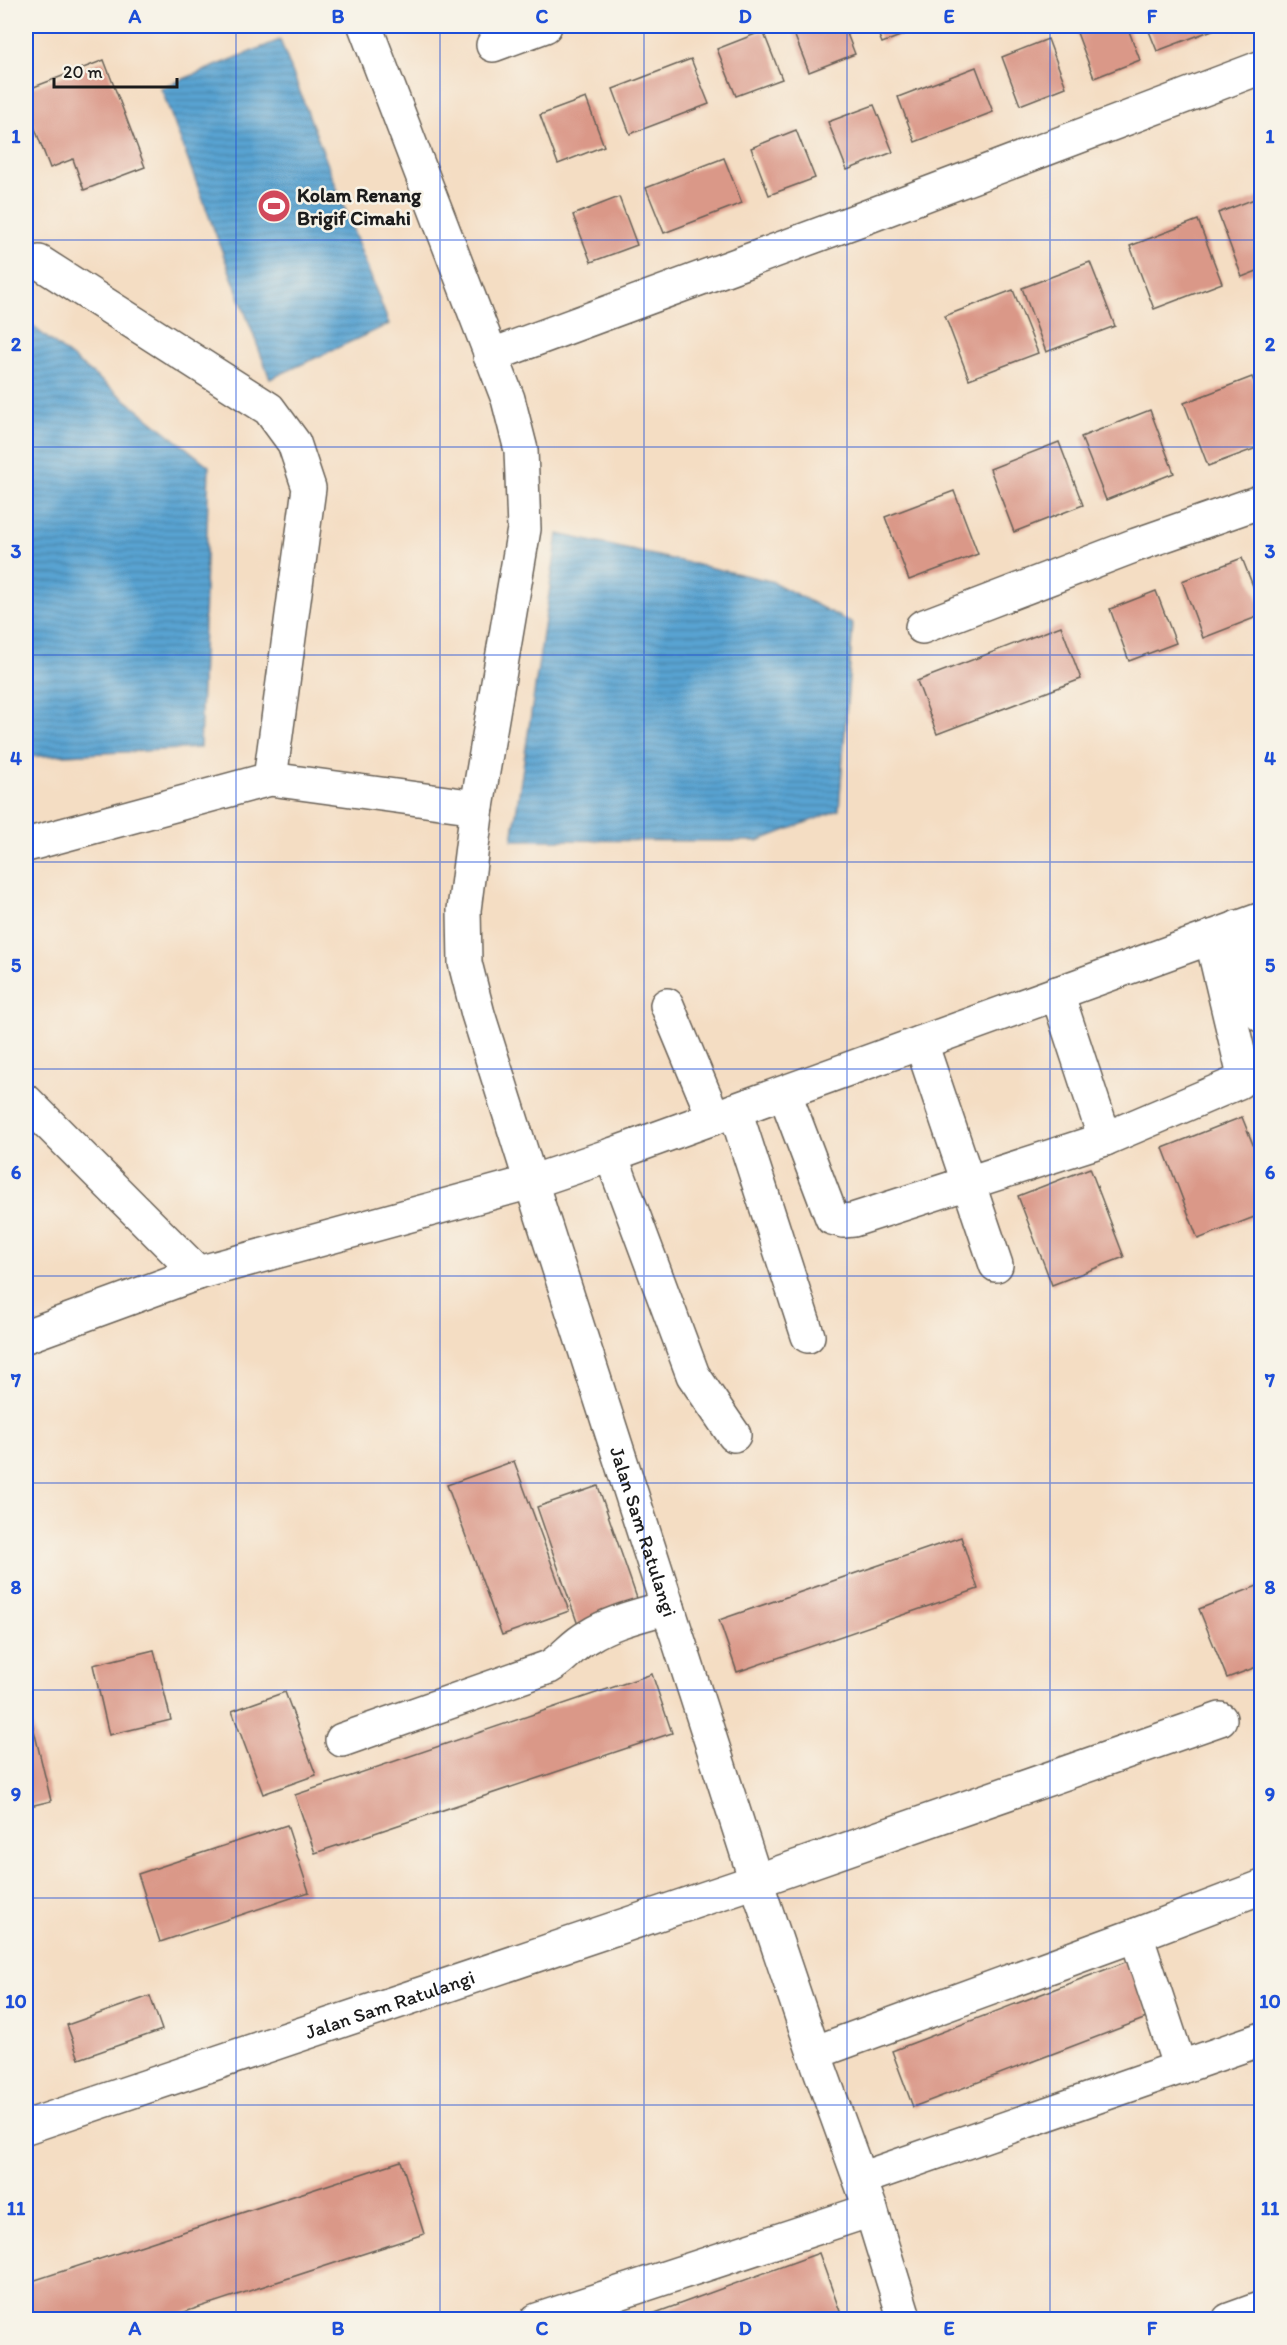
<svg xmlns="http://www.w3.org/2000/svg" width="1287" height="2345" viewBox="0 0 1287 2345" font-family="Itim,sans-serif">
	<defs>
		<pattern id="water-rules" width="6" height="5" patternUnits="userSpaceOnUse" patternTransform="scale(1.5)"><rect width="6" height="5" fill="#59a3d1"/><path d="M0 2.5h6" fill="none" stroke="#4984a9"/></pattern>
	</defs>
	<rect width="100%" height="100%" fill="#f7f3e8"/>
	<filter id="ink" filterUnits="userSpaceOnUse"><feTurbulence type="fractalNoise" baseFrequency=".0167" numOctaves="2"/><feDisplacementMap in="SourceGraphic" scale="12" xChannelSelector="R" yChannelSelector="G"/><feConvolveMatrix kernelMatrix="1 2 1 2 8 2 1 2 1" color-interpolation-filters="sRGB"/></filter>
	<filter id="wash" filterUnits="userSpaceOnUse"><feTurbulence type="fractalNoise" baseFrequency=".008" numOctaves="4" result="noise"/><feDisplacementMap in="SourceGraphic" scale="24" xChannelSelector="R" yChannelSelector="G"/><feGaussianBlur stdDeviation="1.35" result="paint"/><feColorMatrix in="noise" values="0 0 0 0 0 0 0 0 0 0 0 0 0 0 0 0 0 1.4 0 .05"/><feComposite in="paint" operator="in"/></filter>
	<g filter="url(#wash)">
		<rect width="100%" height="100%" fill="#f4ddc3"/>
		<g fill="url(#water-rules)" stroke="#3a6076" stroke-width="1.5">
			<path d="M280,40l109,284 -119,55 -109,-291z"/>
			<path d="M26,321l183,145 -9,282 -174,9z"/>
			<path d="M558,534l213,47 82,43 -14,186 -81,31 -246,-1z"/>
		</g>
		<g id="blocks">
			<g fill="#da9888">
				<path d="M791,26h53l11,28 -46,18z"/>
				<path d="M875,26h51l-44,17z"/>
				<path d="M1088,26h39l13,34 -46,18 -18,-48z"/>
				<path d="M1147,26h76l-66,25z"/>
				<path d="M763,31l19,48 -46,17 -19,-47z"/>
				<path d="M1048,39l18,48 -46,18 -18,-48z"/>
				<path d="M691,59l18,45 -79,30 -17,-45z"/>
				<path d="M104,60l41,107 -61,23 -11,-31 -23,9 -24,-63v-15z"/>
				<path d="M976,67l17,45 -78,30 -17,-45z"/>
				<path d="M586,98l18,48 -46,18 -18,-49z"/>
				<path d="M874,105l19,47 -46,18 -19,-48z"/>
				<path d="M796,130l19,48 -46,17 -18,-47z"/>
				<path d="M724,158l18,45 -78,30 -18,-45z"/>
				<path d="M1262,196v73l-20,8 -24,-64z"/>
				<path d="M619,197l18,48 -46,17 -18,-47z"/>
				<path d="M1198,220l24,63 -68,26 -24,-63z"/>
				<path d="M1090,262l25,64 -69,26 -24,-64z"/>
				<path d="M1013,290l25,63 -69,26 -24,-63z"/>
				<path d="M1252,377l10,24v45l-54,20 -24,-63z"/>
				<path d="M1150,410l24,63 -68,27 -25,-63z"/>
				<path d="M1059,442l24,63 -69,27 -24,-63z"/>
				<path d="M954,491l24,63 -69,26 -24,-63z"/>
				<path d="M1242,558l20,51v6l-59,23 -21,-57z"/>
				<path d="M1156,591l20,52 -47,18 -19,-52z"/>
				<path d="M1061,626l20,53 -144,55 -20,-53z"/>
				<path d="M1242,1117l20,50v47l-64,25 -35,-91z"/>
				<path d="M1090,1168l34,89 -72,28 -34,-89z"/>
				<path d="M514,1461l55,150 -67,24 -55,-150z"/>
				<path d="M598,1486l41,118 -61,21 -41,-118z"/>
				<path d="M961,1537l17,52 -241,83 -18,-52z"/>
				<path d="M1262,1584v81l-35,13 -28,-69z"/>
				<path d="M154,1650l17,70 -62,15 -16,-70z"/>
				<path d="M652,1674l20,59 -357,120 -20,-58z"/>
				<path d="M285,1692l31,83 -53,19 -31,-83z"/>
				<path d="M26,1697l25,104 -25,6z"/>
				<path d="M287,1825l22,67 -149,50 -22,-68z"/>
				<path d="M1128,1961l21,56 -236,90 -21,-56z"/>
				<path d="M150,1996l12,34 -83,29 -12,-34z"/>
				<path d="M401,2161l23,73 -264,86h-134v-37z"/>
				<path d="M819,2253l23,64 -6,3h-200z"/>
			</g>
		</g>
	</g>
	<g filter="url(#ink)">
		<use href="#blocks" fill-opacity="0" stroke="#686056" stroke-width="1.5"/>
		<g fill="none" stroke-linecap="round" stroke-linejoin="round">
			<g stroke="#686056" stroke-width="36">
				<g id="minor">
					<path id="s1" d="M365,26l143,373 13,51 3,79 -47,278 -13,103 1,53 13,51 53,168 225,699 58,172 57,157 34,110"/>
					<path d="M493,45l52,-19"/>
					<path d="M39,262l230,147 25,34 15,45 -39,291"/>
					<path d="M490,356l371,-137 401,-152"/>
					<path d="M922,627l214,-82 126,-44"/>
					<path d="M26,845l244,-66 207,28"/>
					<path d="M1238,927l24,89"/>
					<path d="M1057,993l48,146"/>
					<path d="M667,1005l47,113"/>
					<path d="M921,1043l75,222"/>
					<path d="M785,1094l47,124 11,3 10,-1 252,-81 134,-57 5,-6 -33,-139"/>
					<path d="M26,1101l172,172"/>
					<path d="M735,1110l73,226"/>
					<path d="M611,1155l82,220 41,60"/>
					<path d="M26,1336l172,-63 333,-91 80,-27 651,-236"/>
					<path d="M342,1740l207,-73c16,-9 23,-22 40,-31 23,-15 53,-21 79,-29"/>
					<path d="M1136,1935l44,133"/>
					<path d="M814,2053l322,-118 126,-48"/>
					<path id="s2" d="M26,2127l730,-246 464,-162"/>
					<path d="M860,2179l402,-140"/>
					<path d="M537,2320l334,-110"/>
					<path d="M1229,2320l33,-12"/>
				</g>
			</g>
			<use href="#minor" stroke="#fff" stroke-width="33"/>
		</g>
	</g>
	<path fill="none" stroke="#1d4ed8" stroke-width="1.5" stroke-opacity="0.55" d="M236,26v2294M440,26v2294M644,26v2294M847,26v2294M1050,26v2294M26,240h1236M26,447h1236M26,655h1236M26,862h1236M26,1069h1236M26,1276h1236M26,1483h1236M26,1690h1236M26,1898h1236M26,2105h1236"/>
	<defs>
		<g id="stadium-disc" transform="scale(1.725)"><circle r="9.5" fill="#d1495b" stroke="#f7f3e8"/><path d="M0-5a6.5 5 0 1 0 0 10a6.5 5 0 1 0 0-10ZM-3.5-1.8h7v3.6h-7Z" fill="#fff"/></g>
	</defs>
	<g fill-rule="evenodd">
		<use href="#stadium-disc" x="274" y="206"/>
	</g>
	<g text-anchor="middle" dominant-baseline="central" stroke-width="5" stroke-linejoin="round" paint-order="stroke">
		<g font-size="20" font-weight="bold" fill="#1c1c1c" stroke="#f7f3e8" text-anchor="start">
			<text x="297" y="195">Kolam Renang<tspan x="297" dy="23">Brigif Cimahi</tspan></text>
		</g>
		<g font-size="20" fill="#1c1c1c" stroke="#f7f3e8">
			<text stroke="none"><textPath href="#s1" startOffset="1566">Jalan Sam Ratulangi</textPath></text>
			<text stroke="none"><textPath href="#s2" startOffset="384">Jalan Sam Ratulangi</textPath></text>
		</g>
	</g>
	<rect width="1287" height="2345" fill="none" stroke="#f7f3e8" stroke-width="66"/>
	<path d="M54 78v9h123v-9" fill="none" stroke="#1c1c1c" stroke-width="3"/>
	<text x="63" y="78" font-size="18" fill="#1c1c1c" stroke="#f7f3e8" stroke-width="4.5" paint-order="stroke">20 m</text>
	<rect x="33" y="33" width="1221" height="2279" fill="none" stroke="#1d4ed8" stroke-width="2"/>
	<g font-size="20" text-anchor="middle" font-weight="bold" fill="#1d4ed8">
		<text x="135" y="23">A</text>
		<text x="338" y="23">B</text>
		<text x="542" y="23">C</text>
		<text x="745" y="23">D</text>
		<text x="949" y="23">E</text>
		<text x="1152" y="23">F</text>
		<text x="16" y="143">1</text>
		<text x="1270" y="143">1</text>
		<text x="16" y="351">2</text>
		<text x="1270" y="351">2</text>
		<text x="16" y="558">3</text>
		<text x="1270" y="558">3</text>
		<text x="16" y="765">4</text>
		<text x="1270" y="765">4</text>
		<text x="16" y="972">5</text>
		<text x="1270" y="972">5</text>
		<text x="16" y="1179">6</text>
		<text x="1270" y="1179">6</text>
		<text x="16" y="1387">7</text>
		<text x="1270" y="1387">7</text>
		<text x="16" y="1594">8</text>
		<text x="1270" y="1594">8</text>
		<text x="16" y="1801">9</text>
		<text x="1270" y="1801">9</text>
		<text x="16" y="2008">10</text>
		<text x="1270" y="2008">10</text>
		<text x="16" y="2215">11</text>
		<text x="1270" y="2215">11</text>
		<text x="135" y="2335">A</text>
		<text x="338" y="2335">B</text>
		<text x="542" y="2335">C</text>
		<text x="745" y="2335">D</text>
		<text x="949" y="2335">E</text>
		<text x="1152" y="2335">F</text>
	</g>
</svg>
